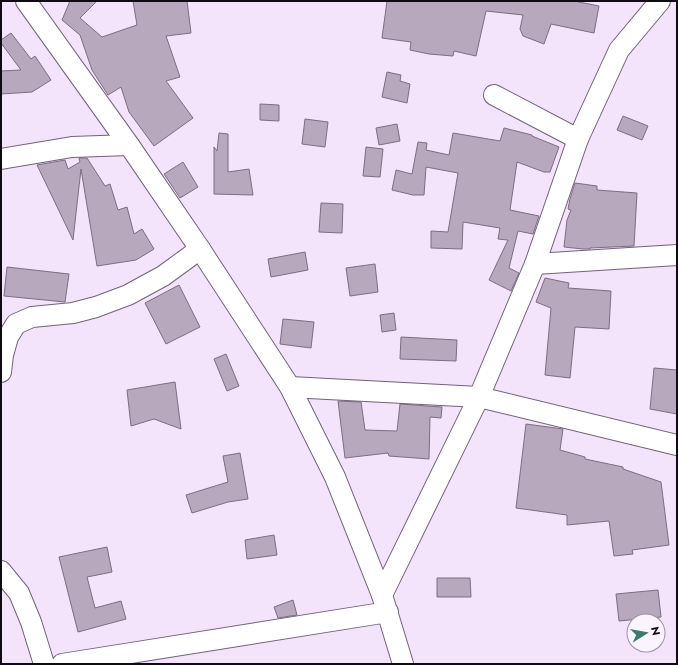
<svg xmlns="http://www.w3.org/2000/svg" width="678" height="665" viewBox="0 0 678 665" font-family="Jost,sans-serif">
	<rect width="100%" height="100%" fill="#f3e3fb"/>
	<g fill="#b7a8be" stroke="#7b6d82">
		<path d="M70,1h27l-17,17 22,19 35,-12 -4,-24h54l4,32 -25,3 14,41 -14,4 27,37 -39,28 -25,-34 -8,-25 -13,8 -16,-25 -12,-35 -18,-15z"/>
		<path d="M387,1h187l25,5 -5,27 -43,-9 -7,20 -21,-8 -3,-7 3,-14 -37,-4 -10,45 -22,-5 -1,5 -24,-2 -19,-4 1,-8 -29,-4z"/>
		<path d="M11,33l20,26 4,-3 16,24 -19,12 -31,2v-23l20,-1 -20,-27v-3z"/>
		<path d="M387,72l14,3 -1,6 10,3 -3,19 -25,-6z"/>
		<path d="M260,104l19,1v16l-19,-1z"/>
		<path d="M623,116l25,10 -6,14 -25,-10z"/>
		<path d="M305,119l23,3 -3,25 -23,-3z"/>
		<path d="M397,124l3,17 -21,4 -3,-17z"/>
		<path d="M504,128l28,7v1l27,11 -9,25h-6l-27,-10 -7,48 29,6 -6,18 -15,-3 -9,37 10,5 -8,18 -22,-11 19,-40 -10,-1 2,-11 -37,-6 -1,27 -31,-1v-17l17,1 10,-59 -32,-6 -2,28h-11l-21,-5 4,-20 16,4 6,-32 9,1 -1,7 23,5 4,-22 47,8z"/>
		<path d="M219,133l9,1v38l21,-3 4,26 -39,-1v-47l3,4z"/>
		<path d="M366,147l17,2 -3,28 -17,-1z"/>
		<path d="M79,158h8l18,28 5,-2 8,26 9,-3 7,27 8,-5 12,20 -18,11 -39,6 -16,-97 -8,71 -36,-75 28,-5 3,9 12,-7z"/>
		<path d="M183,162l15,25 -18,11 -16,-24z"/>
		<path d="M575,183l22,3v4l40,3 -3,53 -44,2v1h-7l-19,-2 3,-27 4,-10 -3,-1 2,-10z"/>
		<path d="M321,203l22,1 -1,29 -23,-1z"/>
		<path d="M305,252l3,18 -37,7 -3,-18z"/>
		<path d="M375,264l3,28 -28,4 -4,-28z"/>
		<path d="M7,267l62,7 -4,28 -61,-6z"/>
		<path d="M545,278l24,5 -1,5 43,3 -2,38 -34,-2 -5,51 -25,-3 6,-67 -15,-6z"/>
		<path d="M179,285l21,42 -34,17 -21,-41z"/>
		<path d="M394,313l2,17 -14,2 -2,-17z"/>
		<path d="M283,319l31,3 -3,26 -31,-4z"/>
		<path d="M401,337l56,3 -1,21 -56,-2z"/>
		<path d="M226,354l13,32 -12,5 -13,-32z"/>
		<path d="M654,368l23,2v44l-27,-5z"/>
		<path d="M175,382l6,47 -27,-10 -23,7 -4,-36z"/>
		<path d="M338,401l23,1 4,28 32,1 3,-27 42,3 -1,11 -11,-1 -1,42 -40,-3 -1,-3 -43,5z"/>
		<path d="M526,424l37,5 -3,21 25,7v2l38,8v2l38,13 8,63 -37,5 1,4 -19,2 -5,-35 -42,4v-10l-51,-7z"/>
		<path d="M240,453l8,46 -20,3 -36,11 -6,-18 42,-13 -5,-26z"/>
		<path d="M274,535l3,20 -30,4 -2,-19z"/>
		<path d="M107,547l5,25 -25,5 8,31 26,-7 5,18 -48,13 -19,-75z"/>
		<path d="M437,578h33l1,19h-34z"/>
		<path d="M658,590l3,27 -42,4 -3,-27z"/>
		<path d="M293,600l4,15 -19,3 -4,-11z"/>
	</g>
	<g fill="none" stroke-linecap="round" stroke-linejoin="round">
		<g stroke="#716377" stroke-width="22">
			<g id="minor">
				<path d="M26,1l103,144 71,104 90,138 45,90 47,118 21,69"/>
				<path d="M494,95l84,44"/>
				<path d="M1,159l71,-12 57,-2"/>
				<path d="M535,264l142,-9"/>
				<path d="M1,372l2,-17 5,-18 8,-13 16,-7 41,-4 23,-6 32,-12 35,-19 37,-27"/>
				<path d="M290,387l189,10 198,48"/>
				<path d="M1,571l18,22 12,29 13,42"/>
				<path d="M382,595l97,-198 56,-133 43,-125 41,-89 41,-49"/>
				<path d="M62,664l326,-52"/>
			</g>
		</g>
		<use href="#minor" stroke="#fff" stroke-width="20"/>
	</g>
	<rect width="678" height="665" fill="none" stroke="#100b12" stroke-width="4"/>
	<g transform="translate(646 633) rotate(79)"><circle r="19" fill="#fbf4fe" stroke="#9d97a0"/>
	<path d="M0-3L7 15L0 10L-7 15Z" fill="#3b7d6d"/>
	<text y="-6" font-size="11" font-weight="bold" text-anchor="middle" fill="#100b12">N</text>
	</g>
</svg>
